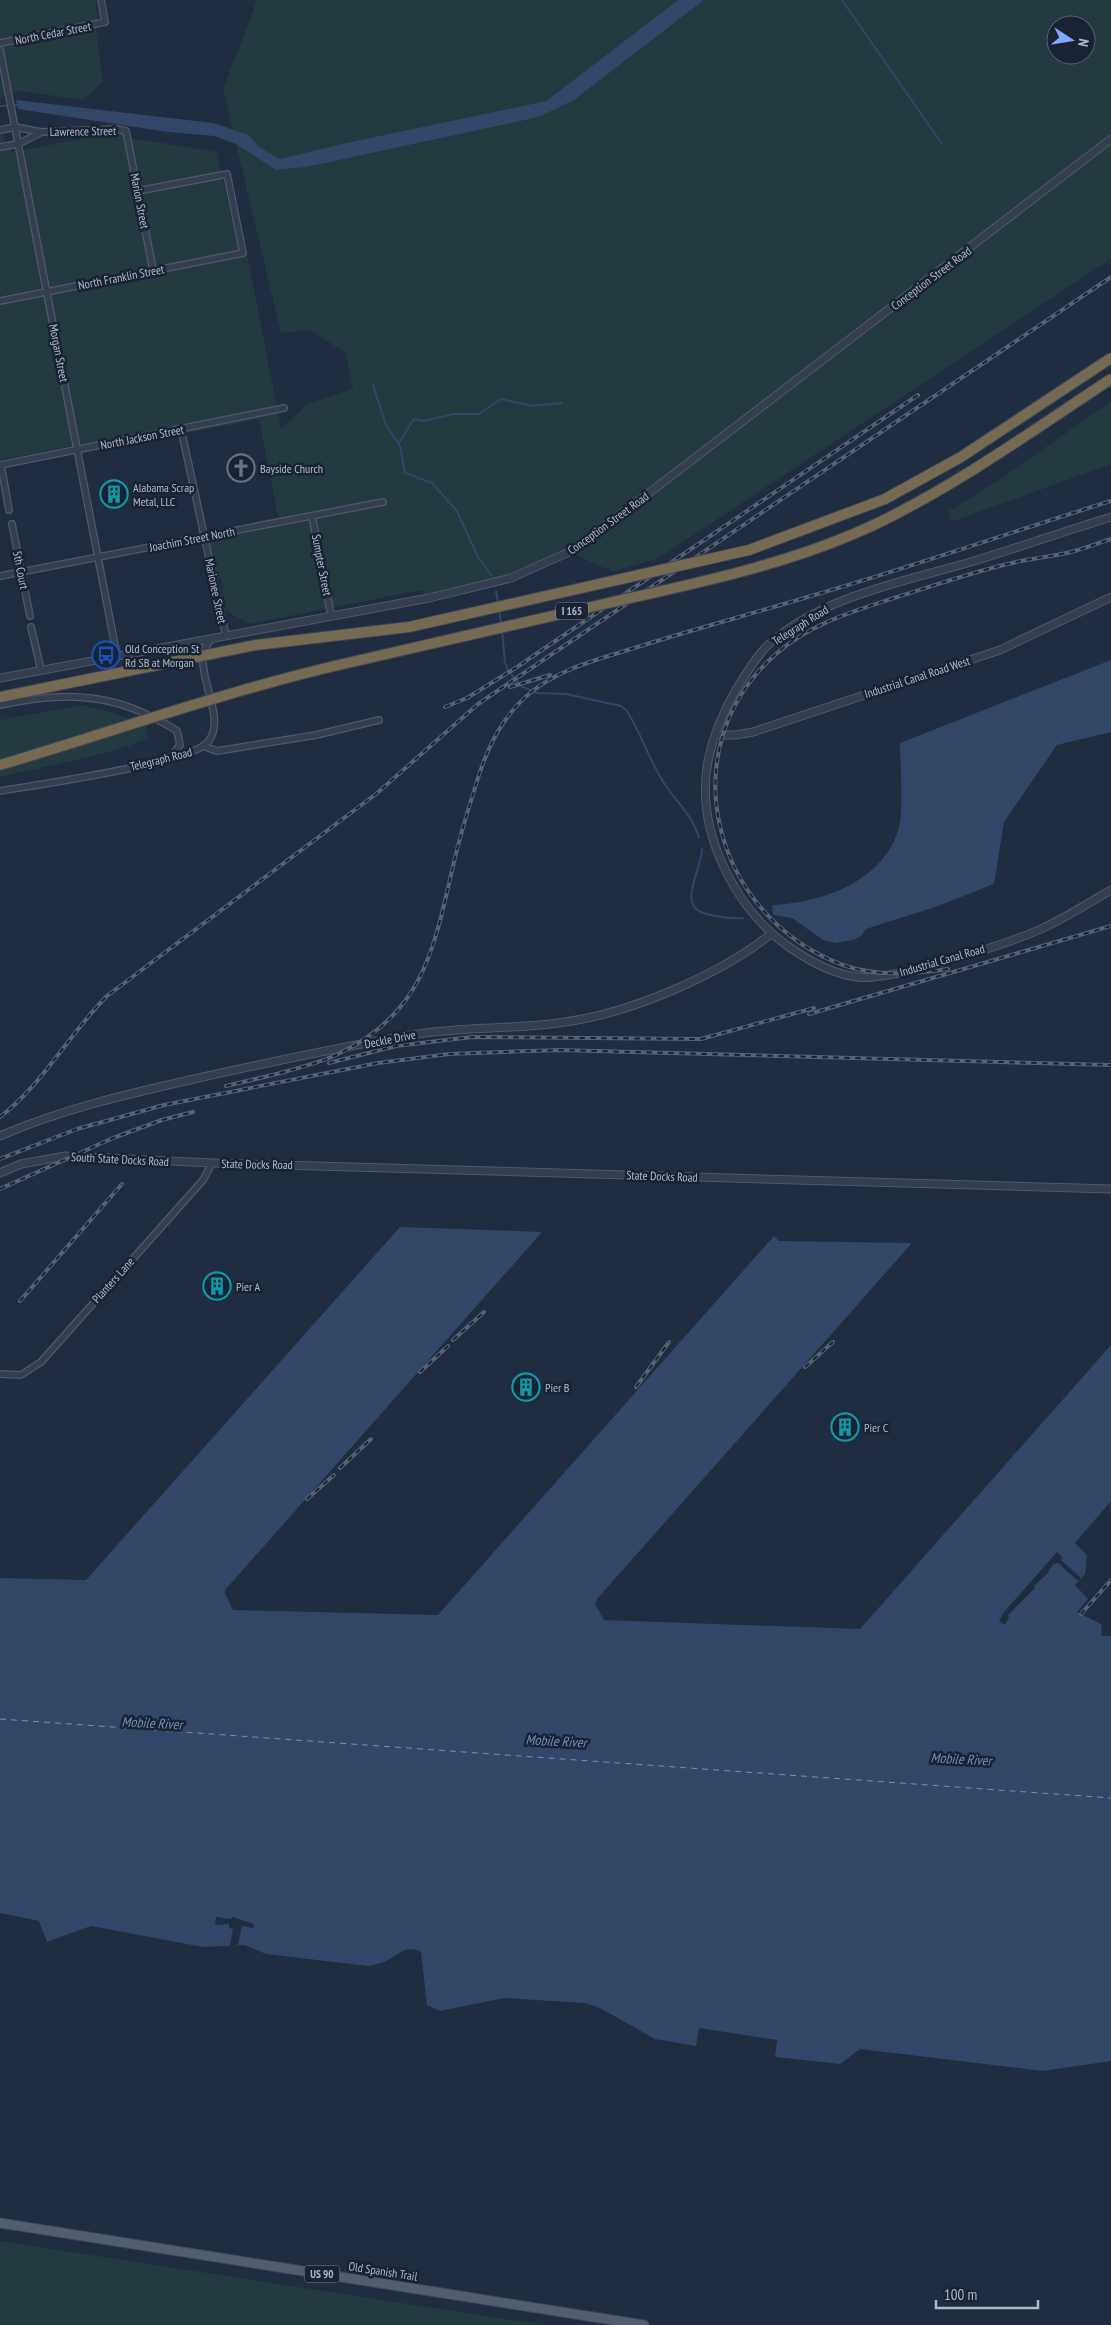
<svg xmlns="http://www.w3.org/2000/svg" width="1111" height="2325" viewBox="0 0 1111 2325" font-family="'PT Sans Narrow',sans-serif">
	<rect width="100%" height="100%" fill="#202c3f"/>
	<g fill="#233a40" fill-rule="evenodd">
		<path d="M0,0h95l3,16 -2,16 7,50 -20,18 -63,-9 -20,7z"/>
		<path d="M257,0h421l-132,101 -200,42 -66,16 -21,-12 -10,-12 -16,-5 -10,-40z"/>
		<path d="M704,0h407v259l-452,299 -46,14 -44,-20 -58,26 -85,20 -4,-8 -173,34 -23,-13 -5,-33 -12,2 -9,-46 78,-17 -19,-98 -176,34 -2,-9 -81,16v-329l12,21 117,-22 3,8 85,14 21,96 10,10 33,171 26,-25 46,-15 -7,-36 -36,-23 -29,3 -45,-189 40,26 31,-3 232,-50 35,-17zM1056,25h30v30h-30z"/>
		<path d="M1111,401v63l-160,58 -2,-11 56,-35z"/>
		<path d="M82,705l29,7 35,14 1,11c-10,12 -123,34 -147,40v-57z"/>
		<path d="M0,2241l544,84h-544z"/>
	</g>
	<g fill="#324668">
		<path d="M678,0h26l-130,100 -35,17 -232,50 -31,3 -40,-26 -22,-8 -46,-4 -150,-23 -2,-9 197,23 36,12 10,12 21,12 66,-16 200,-42z"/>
		<path d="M1111,660v72l-54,13 -53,77 -10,62 -59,23 -69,22 -5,7 -8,4 -18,3 -12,-3 -31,-22 -19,-3 -1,-9 2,-1c49,-3 107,-23 124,-74 6,-18 2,-66 2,-88z"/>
		<path d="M400,1227l142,5 -316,357 -1,4 8,17 205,5 336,-379 5,5 133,2 -315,356 -2,5 9,16 256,9 251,-284v156l-36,42 12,12 -2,19 -10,11 13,14 -11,13 24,12 1,12h9v425l-68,10 -183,-22 -20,15 -65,-7 2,-17 -78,-12 -3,18 -41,-7 -57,-32 -14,-4 -80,-5 -64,13 -13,-6 -6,-53c-17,-9 -22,4 -37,10 -5,2 -11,3 -16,4l-102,-12 -21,-9 -42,2 -112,-21 -44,16 -8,-21 -39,-8v-335l86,2z"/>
	</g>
	<g fill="#202c3f">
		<path d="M1057,1552l5,5 -1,3 20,18 -3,3 -20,-18 -4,1 -6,7 1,1 -15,14 1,2 -27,27 1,2 -4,8 -6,-4 5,-9z"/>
		<path d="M216,1917l15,2 1,-2 22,7 -1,4 -11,-2 -4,19 -8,1 3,-17 -4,-1v-4l-14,1z"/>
	</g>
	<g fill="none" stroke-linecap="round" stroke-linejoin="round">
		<g stroke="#324668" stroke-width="2">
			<path d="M842,0l100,144"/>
			<path d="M0,106l18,-1"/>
			<path d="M373,385l13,40 14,21 5,27 27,10 25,28 21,46 13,18"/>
			<path d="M398,444l16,-25 9,2 31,-7h25l22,-15 31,7 30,-3"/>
			<path d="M496,591l2,12"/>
			<path d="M499,611l2,12"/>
			<path d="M502,630l3,32 3,8 13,16 16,7 29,1 41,9 14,3 6,5c15,24 23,52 39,75 12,17 27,31 33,52"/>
			<path d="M702,849c0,21 -27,58 5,65 12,3 24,5 36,4"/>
		</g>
		<path stroke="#748db5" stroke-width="1" stroke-dasharray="6 5" stroke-linecap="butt" d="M0,1719l1111,79"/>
		<g stroke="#505969" stroke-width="8">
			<g id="minor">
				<path d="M0,43l105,-21 -4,-22"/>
				<path d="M0,50l117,606"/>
				<path d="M0,130l15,-3 26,5 76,-3 9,2 27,139"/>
				<path d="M0,147l18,-3 22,-11"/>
				<path d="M0,301l243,-48 -16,-79 -89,17"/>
				<path d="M181,429l45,207"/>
				<path d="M0,465l284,-57"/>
				<path d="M1,465l8,45"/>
				<path d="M312,516l19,99"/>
				<path d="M12,524l18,92"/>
				<path d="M0,576l383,-74"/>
				<path d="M31,627l10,43"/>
				<path d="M173,647l17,5 6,5"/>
				<path d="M0,705c53,-11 100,-14 150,11 9,5 19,9 27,15l3,14 -11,14"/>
				<path d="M203,746l14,5 99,-16 63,-15"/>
				<path d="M0,791c36,-6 188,-28 207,-48 25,-26 -24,-82 6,-105"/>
				<path d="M0,1374l21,1 20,-13 162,-182 9,-17"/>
			</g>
		</g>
		<g stroke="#505969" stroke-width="9">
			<g id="tertiary">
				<path d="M1111,517c-46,14 -91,30 -137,44 -68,20 -151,35 -205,83 -13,12 -23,30 -32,44 -13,22 -24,48 -29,73 -13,69 26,147 81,186 20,14 44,27 68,30 34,5 150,-33 184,-48 25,-11 47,-26 70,-39"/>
				<path d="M0,678l429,-80 82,-20 58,-26 76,-56 466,-357"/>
				<path d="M716,735h20l17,-3 247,-82 111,-53"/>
				<path d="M0,1136c62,-27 128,-42 194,-57 72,-16 145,-32 218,-44 50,-9 102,-5 153,-13 66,-9 154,-47 206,-88"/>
				<path d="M0,1173l21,-9 44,-8 147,7 899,26"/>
			</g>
		</g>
		<g stroke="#3e4757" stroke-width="11">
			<path id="primary" d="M0,2223l644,102"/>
		</g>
		<use href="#minor" stroke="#353e4e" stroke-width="5.5"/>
		<use href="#tertiary" stroke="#353e4e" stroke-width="7"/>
		<use href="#primary" stroke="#525d6f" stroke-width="9"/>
		<g stroke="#566176" stroke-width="4">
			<g id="rail">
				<path d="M510,687l40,-12"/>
				<path d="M445,707l22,-9 50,-31 401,-272"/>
				<path d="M948,969c-34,5 -71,8 -105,-4 -130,-48 -175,-216 -67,-311 34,-30 75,-42 118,-56 39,-12 78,-26 118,-35 19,-5 39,-6 59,-11 13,-3 27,-9 40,-13"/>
				<path d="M809,1014l302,-88"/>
				<path d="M329,1063l67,-17 76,-9 229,2 113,-31"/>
				<path d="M280,1073c19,-5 39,-10 58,-19 85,-40 96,-105 115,-188 6,-26 13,-50 21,-75 11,-38 25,-72 56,-98 29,-24 66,-33 101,-44 60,-19 120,-35 180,-53 101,-29 200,-64 300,-95"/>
				<path d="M226,1086l59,-14"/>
				<path d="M0,1117c43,-33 69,-83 107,-121l269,-202 102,-90 633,-427"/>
				<path d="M0,1159l77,-30 87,-24 214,-42 71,-9 110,-4 552,15"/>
				<path d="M0,1189l113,-51 49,-18 31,-8"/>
				<path d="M20,1301l102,-117"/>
				<path d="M453,1340l31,-28"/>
				<path d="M805,1367l28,-25"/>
				<path d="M420,1372l28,-26"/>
				<path d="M636,1387l33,-45"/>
				<path d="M340,1468l31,-29"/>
				<path d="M307,1499l27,-24"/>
				<path d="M1081,1614l30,-34"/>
			</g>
		</g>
		<use href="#rail" stroke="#1a2333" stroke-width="2" stroke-dasharray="5.5" stroke-linecap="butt"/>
		<g stroke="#3d4656" stroke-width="12" stroke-linecap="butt">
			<g id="motorway-bridge">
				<path d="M0,697l256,-52 153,-18 340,-77 136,-51 76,-42 150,-99"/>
				<path d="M0,765c114,-34 226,-74 343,-101 87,-20 174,-40 261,-60 93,-21 188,-40 274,-81 82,-40 157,-94 233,-144"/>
			</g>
		</g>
		<use href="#motorway-bridge" stroke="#756951" stroke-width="10"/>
	</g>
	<defs>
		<g id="church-ring" transform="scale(1.4375)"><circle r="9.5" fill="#1a2333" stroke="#6b7280" stroke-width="1.5"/><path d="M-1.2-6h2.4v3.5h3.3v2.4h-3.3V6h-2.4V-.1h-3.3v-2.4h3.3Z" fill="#6b7280"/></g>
		<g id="building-ring" transform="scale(1.4375)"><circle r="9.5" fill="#1a2333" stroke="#0f9aa8" stroke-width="1.5"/><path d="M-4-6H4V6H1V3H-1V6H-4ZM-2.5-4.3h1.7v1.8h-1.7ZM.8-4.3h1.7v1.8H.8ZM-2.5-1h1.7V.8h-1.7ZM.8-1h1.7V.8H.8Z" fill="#0f9aa8"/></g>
		<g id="bus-ring" transform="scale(1.4375)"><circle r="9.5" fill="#1a2333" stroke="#1a4fb4" stroke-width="1.5"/><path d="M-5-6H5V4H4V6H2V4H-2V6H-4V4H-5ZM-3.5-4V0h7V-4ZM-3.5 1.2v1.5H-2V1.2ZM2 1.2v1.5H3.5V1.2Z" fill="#1a4fb4"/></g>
	</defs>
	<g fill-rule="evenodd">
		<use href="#church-ring" x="241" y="468"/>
		<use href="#building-ring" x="114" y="494"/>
		<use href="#bus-ring" x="106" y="655"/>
		<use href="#building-ring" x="217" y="1286"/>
		<use href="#building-ring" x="526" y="1387"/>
		<use href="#building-ring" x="845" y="1427"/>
	</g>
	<g text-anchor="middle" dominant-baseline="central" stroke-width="5" stroke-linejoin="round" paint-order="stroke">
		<g fill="#1a2333" stroke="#838c9d" stroke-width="1">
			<rect x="556" y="602.5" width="32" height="17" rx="4"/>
			<rect x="304.5" y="2265.5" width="35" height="17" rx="4"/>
		</g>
		<g font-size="11" font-weight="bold" fill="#b0b9ca">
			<text x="572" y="611">I 165</text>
			<text x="322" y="2274">US 90</text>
		</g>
		<g font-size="12" fill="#b0b9ca" stroke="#1a2333">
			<text transform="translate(53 33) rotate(-11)">North Cedar Street</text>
			<text transform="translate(83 131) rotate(-1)">Lawrence Street</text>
			<text transform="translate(140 201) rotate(79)">Marion Street</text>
			<text transform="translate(121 277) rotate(-11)">North Franklin Street</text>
			<text transform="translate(931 278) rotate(-37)">Conception Street Road</text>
			<text transform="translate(59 353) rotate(79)">Morgan Street</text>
			<text transform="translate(142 437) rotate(-11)">North Jackson Street</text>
			<text transform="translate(608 523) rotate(-36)">Conception Street Road</text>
			<text transform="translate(192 539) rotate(-11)">Joachim Street North</text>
			<text transform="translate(322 565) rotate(79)">Sumpter Street</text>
			<text transform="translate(21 570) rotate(79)">5th Court</text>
			<text transform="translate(216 591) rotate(78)">Marionee Street</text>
			<text transform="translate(800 625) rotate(-32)">Telegraph Road</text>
			<text transform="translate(917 677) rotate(-18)">Industrial Canal Road West</text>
			<text transform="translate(161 759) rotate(-14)">Telegraph Road</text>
			<text transform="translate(942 960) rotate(-16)">Industrial Canal Road</text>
			<text transform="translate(390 1039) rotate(-11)">Deckle Drive</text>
			<text transform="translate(120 1159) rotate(3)">South State Docks Road</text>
			<text transform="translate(257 1164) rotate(1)">State Docks Road</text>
			<text transform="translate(662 1176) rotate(2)">State Docks Road</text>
			<text transform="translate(113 1280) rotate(-48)">Planters Lane</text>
			<text transform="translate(383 2271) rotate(9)">Old Spanish Trail</text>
		</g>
		<g font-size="12" fill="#b0b9ca" stroke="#1a2333" text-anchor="start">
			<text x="260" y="468">Bayside Church</text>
			<text x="133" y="487">Alabama Scrap<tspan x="133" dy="14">Metal, LLC</tspan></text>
			<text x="125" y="648">Old Conception St<tspan x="125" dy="14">Rd SB at Morgan</tspan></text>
			<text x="236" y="1286">Pier A</text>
			<text x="545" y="1387">Pier B</text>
			<text x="864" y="1427">Pier C</text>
		</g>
		<g font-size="14" font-style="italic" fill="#748db5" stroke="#1a2333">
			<text transform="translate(152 1723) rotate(3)">Mobile River</text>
			<text transform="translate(556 1741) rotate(3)">Mobile River</text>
			<text transform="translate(961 1759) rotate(3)">Mobile River</text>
		</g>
	</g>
	<g transform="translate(1071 40) rotate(102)"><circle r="24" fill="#1a2333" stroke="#565f6f"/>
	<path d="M0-4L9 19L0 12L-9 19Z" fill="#80a9ff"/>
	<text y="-8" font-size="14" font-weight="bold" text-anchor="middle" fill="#b0b9ca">N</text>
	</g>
	<path d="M936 2300v8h102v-8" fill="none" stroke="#b0b9ca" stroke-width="2.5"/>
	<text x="944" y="2300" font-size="15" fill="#b0b9ca" stroke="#1a2333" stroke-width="4" paint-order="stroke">100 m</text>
</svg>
